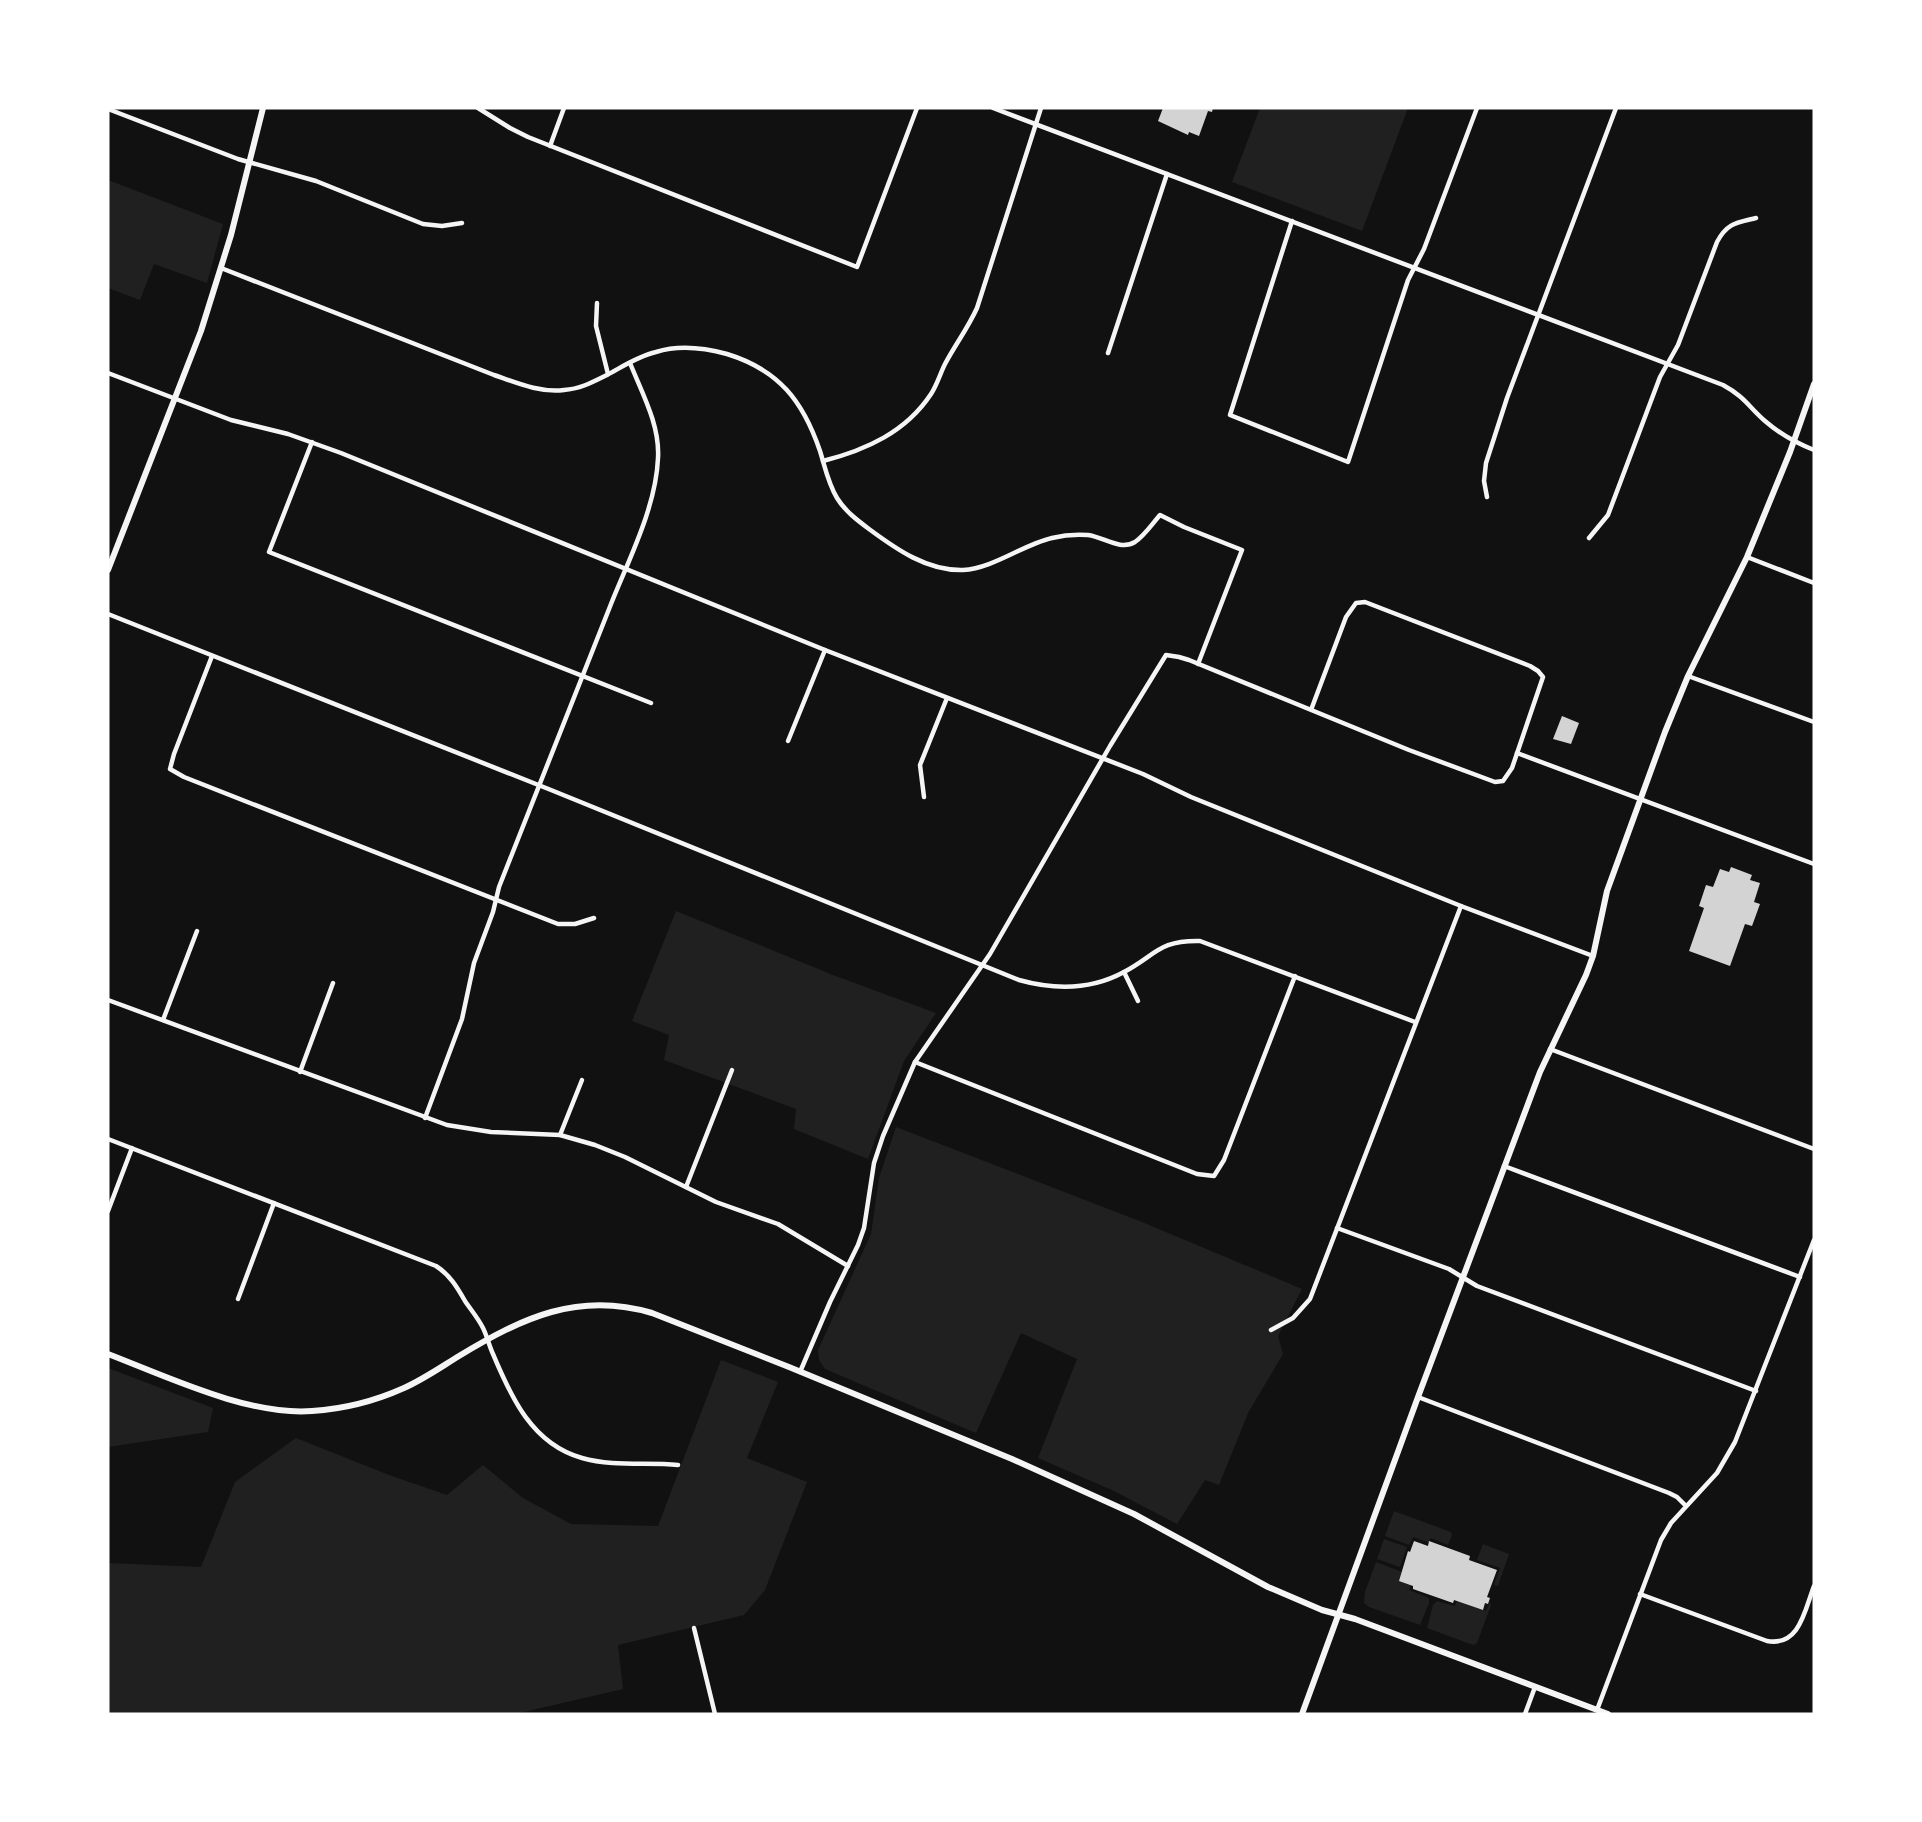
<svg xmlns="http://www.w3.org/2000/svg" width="1922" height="1822" viewBox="0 0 1922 1822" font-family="Literata,serif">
	<rect width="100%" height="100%" fill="#111"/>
	<g fill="#202020">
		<path d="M1260,108h148l-46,123 -130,-49z"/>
		<path d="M108,180l115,44 -16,59 -53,-19 -14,36 -32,-12z"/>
		<path d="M676,911l157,64 103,38 -32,48 -36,98 -74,-30 2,-20 -132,-49 5,-25 -37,-14z"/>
		<path d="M896,1127l246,95 160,67 -24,47 5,18 -35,59 -29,72 -14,-5 -28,44 -63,-33 -76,-33 39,-99 -56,-26 -45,100 -151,-64 -6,-9 -1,-10 53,-116 8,-56z"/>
		<path d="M721,1360l57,22 -31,76 60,24 -42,108 -21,25 -126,30 5,44 -108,25h-407v-151l93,4 34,-85 61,-44 93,37 58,20 36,-30 40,33 48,26 87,2z"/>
		<path d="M108,1368l105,40 -5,24 -100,15z"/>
		<path d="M1394,1511l57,21 1,3 -4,10 -17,-7 -3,4 -15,-5 -4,8 -24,-9z"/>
		<path d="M1384,1539l23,8 -7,20 -23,-8z"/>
		<path d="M1483,1544l26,10 -11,32 -4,-1 6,-17 -23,-8z"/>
		<path d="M1376,1562l26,10 9,13 -2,5 20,8v5l-9,22 -51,-18 -5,-4 1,-11z"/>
		<path d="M1437,1601l18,5 2,-5 29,10 4,-8 1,2 -14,38 -4,2 -46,-17 6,-23z"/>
	</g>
	<g fill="#d3d3d3">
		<path d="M1163,108h50l-1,4 -4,-1 -9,25 -10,-4 -1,3 -30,-14z"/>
		<path d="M1562,716l17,7 -8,21 -18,-5z"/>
		<path d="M1731,867l21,8 -2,5 10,3 -6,19 6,2 -8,22 -7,-2 -15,42 -41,-15 15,-43 -5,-2 7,-21 7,2 7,-18 9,3z"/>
		<path d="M1414,1541l14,5 1,-5 41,15 -1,4 28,10 -10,27 3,1 -2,6 -3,-1 -2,7 -29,-10 -1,3 -40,-14v-3l-14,-5 9,-30 2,1z"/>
	</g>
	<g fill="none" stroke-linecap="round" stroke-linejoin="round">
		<g stroke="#f5f5f5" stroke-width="4.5">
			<path d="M478,108l32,20 18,9 329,130 60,-159"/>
			<path d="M993,108l730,277c22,12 25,21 42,36 15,13 31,22 49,29"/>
			<path d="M108,109l130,50 78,22 107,43 19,2 20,-3"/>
			<path d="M550,146l14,-38"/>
			<path d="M1292,221l-62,194 118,47 60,-182 16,-31 53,-141"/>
			<path d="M221,268l273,107c23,8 46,18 70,15 16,-1 29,-8 43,-15 15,-8 31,-19 49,-23 22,-7 49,-4 71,2 52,16 76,47 93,97 5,16 8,32 17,47 8,13 20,22 32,31 27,20 58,42 94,41 31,-2 59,-25 89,-32 12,-3 23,-4 36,-3 16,2 32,16 47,7 10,-7 17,-18 25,-27l24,12 58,23 -44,114"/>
			<path d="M597,303l-1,23 12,48"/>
			<path d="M1108,353l59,-179"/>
			<path d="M108,373l123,47 57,14 53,19 484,197 318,124 48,23 270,109 132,50"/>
			<path d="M312,442l-43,110 382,151"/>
			<path d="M823,461c43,-11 83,-29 108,-67 6,-9 9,-20 14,-30 10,-19 23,-36 32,-56l64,-200"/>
			<path d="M1487,497l-3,-16 2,-18 21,-65 109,-290"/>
			<path d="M1589,538l19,-23 52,-138 18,-32 39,-103c10,-19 19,-19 39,-24"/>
			<path d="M1747,557l67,26"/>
			<path d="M108,614l443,176 468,190c36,10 72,10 105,-8 32,-17 35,-32 76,-31l215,81"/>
			<path d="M212,656l-38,98 -4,15 14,8 374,147h17l19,-6"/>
			<path d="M1688,676l126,46"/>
			<path d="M788,741l37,-91"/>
			<path d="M1517,753l297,111"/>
			<path d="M924,797l-4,-32 27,-67"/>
			<path d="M1124,972l14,29"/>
			<path d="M108,1000l339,125 44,7 69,3 35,10 30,12 91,45 62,22 70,42"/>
			<path d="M163,1020l34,-89"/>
			<path d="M1550,1049l264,100"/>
			<path d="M915,1062l282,112 17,2 10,-16 71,-184"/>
			<path d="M300,1072l33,-89"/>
			<path d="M425,1118l37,-99 12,-56 19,-51 6,-25c37,-94 75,-188 112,-283 18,-45 45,-97 47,-146 2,-33 -16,-65 -28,-95"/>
			<path d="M560,1135l22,-55"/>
			<path d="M108,1139l328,127c14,9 21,21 29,35 6,9 13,17 18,27 4,8 6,17 10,26 18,43 39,90 89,104 31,9 65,4 96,7"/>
			<path d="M1504,1166l296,111"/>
			<path d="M686,1187l46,-117"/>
			<path d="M108,1211l24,-63"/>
			<path d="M1337,1228l112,41 28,17 279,105"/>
			<path d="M238,1299l36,-96"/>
			<path d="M1271,1330l22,-12 17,-19 151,-393"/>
			<path d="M800,1372l30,-70 28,-57 6,-17 10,-65 9,-27 32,-74 75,-108 120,-208 56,-91 13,2 10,3 220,90 86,32 8,-1 9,-13 31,-91 -5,-6 -8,-5 -165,-64 -9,1 -10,14 -35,93"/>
			<path d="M1418,1397l251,96 8,4 9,9"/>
			<path d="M1640,1594l127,47c33,6 38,-32 47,-55"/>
			<path d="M694,1628l21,86"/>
			<path d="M1597,1710l64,-170 10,-17 46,-50 18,-31 79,-202"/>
			<path d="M1525,1714l10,-27"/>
		</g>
		<g stroke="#f5f5f5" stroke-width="6">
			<path d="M108,570l93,-239 30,-96 32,-127"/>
			<path d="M108,1354c60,23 141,62 204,57 32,-2 63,-10 92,-23 20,-9 37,-21 55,-32 63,-38 119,-65 193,-43l137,54 223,92 122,55 134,73 54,23 33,9 253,95"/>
			<path d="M1302,1714l116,-317 122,-325 46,-97 7,-19 14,-65 58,-159 23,-56 59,-119 43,-105 24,-68"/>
		</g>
	</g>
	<rect width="1922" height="1822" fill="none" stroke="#ffffff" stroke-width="219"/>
</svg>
